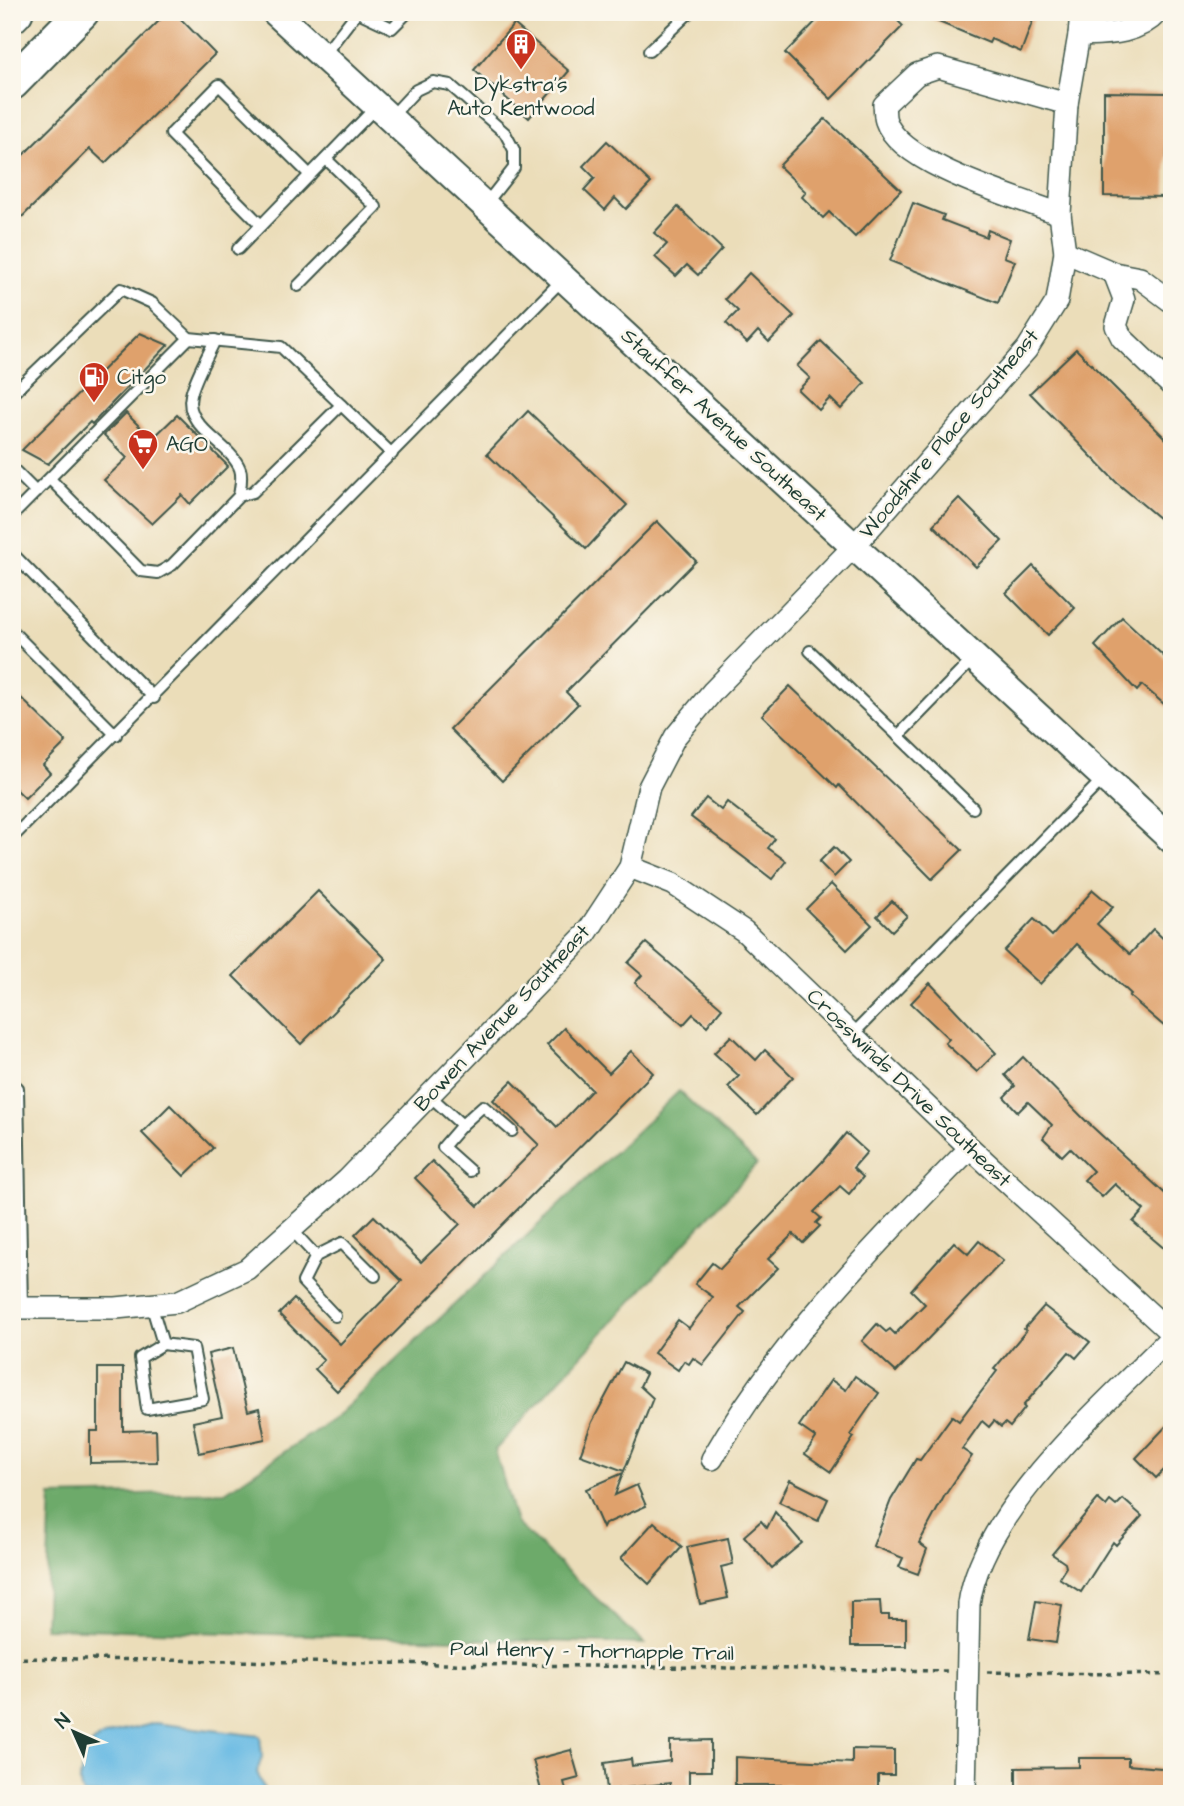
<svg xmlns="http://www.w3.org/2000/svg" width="1184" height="1806" viewBox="0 0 1184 1806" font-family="'Architects Daughter',sans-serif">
	<rect width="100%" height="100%" fill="#fbf7ec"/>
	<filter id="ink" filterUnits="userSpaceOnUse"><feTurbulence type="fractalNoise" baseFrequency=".0143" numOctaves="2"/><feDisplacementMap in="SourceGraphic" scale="14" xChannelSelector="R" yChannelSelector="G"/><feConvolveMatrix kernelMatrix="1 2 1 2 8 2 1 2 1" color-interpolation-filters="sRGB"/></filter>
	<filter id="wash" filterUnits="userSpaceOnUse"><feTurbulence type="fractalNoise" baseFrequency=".00686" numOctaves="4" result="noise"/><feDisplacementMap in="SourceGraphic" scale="28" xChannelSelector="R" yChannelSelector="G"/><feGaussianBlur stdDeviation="1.57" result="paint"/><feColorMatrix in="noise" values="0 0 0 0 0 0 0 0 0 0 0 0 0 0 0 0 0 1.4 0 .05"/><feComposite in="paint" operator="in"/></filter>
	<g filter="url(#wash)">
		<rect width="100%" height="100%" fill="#ebddb9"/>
		<path fill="#6daa6a" stroke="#46744f" stroke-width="2" d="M679,1091l78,73 -262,286 21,73 129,121 -600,-16 6,-132 174,-4 111,-75z"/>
		<path fill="#67bae3" stroke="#437c8c" stroke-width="2" d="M154,1723l106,13 2,21 -5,15 9,22h-183c-5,-10 -3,-16 -1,-27 6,-40 41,-33 72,-44z"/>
		<g id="blocks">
			<g fill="#dfa16c">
				<path d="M168,12h6l41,42 -110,109 -15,-14 -68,68 -10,-10v-41z"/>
				<path d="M825,12h64l14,14 -72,73 -46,-46z"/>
				<path d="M1036,12l-15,40 -30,-13 -2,4 -72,-30z"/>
				<path d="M514,24l55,47 -40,47 -55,-48z"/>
				<path d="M1104,92l64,1 -2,104 -62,-1z"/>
				<path d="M825,119l76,71 -46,47 -26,-25 -6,6 -21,-21 4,-5 -27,-26z"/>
				<path d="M607,141l44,42 -25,26 -11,-11 -10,12 -21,-20 11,-12 -12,-12z"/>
				<path d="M913,203l31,12 -2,5 44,17 2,-7 22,9 -6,18 11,4 -17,42 -108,-42z"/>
				<path d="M678,207l44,42 -24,26 -11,-10 -11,11 -21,-19 12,-13 -13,-11z"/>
				<path d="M749,273l45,43 -25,26 -11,-11 -11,12 -21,-20 12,-12 -13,-12z"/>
				<path d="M140,333l28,12 -76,79 -2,-2 -42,42 -26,-14z"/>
				<path d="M821,341l44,42 -24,26 -11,-11 -11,12 -21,-20 12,-12 -13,-12z"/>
				<path d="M1076,349l96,96v84l-56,-47 -86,-89z"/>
				<path d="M528,411l99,94 -41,44 -99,-95z"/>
				<path d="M126,413l26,26 25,-24 51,51 -38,38 -8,-9 -30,29 -48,-44 23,-22 -23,-23z"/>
				<path d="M959,498l43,43 -26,26 -43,-42z"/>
				<path d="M657,521l39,40 -130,131 12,12 -76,77 -52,-52z"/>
				<path d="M1033,566l42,42 -27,27 -42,-42z"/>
				<path d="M1122,617l50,47v47l-30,-26 -5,6 -42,-45z"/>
				<path d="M790,686l172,164 -30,29 -93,-94 -2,3 -75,-73z"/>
				<path d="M12,689l54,53 -23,23 7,8 -25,25 -13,-13z"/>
				<path d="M706,798l15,12 6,-8 48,37 -7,9 18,13 -14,18 -81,-62z"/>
				<path d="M834,847l15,15 -15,15 -15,-15z"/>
				<path d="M831,884l41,41 -25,25 -41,-41z"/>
				<path d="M1093,890l20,17 -16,17 33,30 23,-25 19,18v86l-43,-37 2,-2 -54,-50 -37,40 -36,-33 30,-32 18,17z"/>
				<path d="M318,891l68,68 -85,85 -68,-68z"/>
				<path d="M892,901l15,15 -15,15 -15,-15z"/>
				<path d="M646,943l76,65 -15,18 -14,-12 -10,11 -48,-42 7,-8 -14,-12z"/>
				<path d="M930,983l66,70 -19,19 -32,-29 4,-4 -38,-36z"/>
				<path d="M564,1028l45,45 22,-22 22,22 -316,318 -22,-22 9,-9 -45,-46 15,-15 46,45 62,-63 -47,-46 19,-19 47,46 39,-38 -45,-46 17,-17 46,45 61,-61 -46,-45 19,-19 45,46 35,-37 -45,-45z"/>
				<path d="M731,1036l25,24 9,-10 28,27 -36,38 -29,-28 11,-11 -25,-23z"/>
				<path d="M1023,1057l63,64 86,79v55l-39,-33 11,-12 -29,-26 -13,13 -18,-17 9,-9 -23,-23 -8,8 -19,-18 9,-13 -24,-23 -10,10 -14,-15 11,-11 -10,-11z"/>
				<path d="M170,1105l43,43 -29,28 -42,-43z"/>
				<path d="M846,1133l21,19 -14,16 10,9 -14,17 -9,-8 -26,26 7,6 -5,5 4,3 -17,17 -10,-9 -25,25 10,9 -39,39 6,5 -42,53 -10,-7 -4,6 -5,-3 -6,9 -24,-17 24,-33 11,8 24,-31 -18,-13 17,-21 8,6 102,-107z"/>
				<path d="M979,1241l24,20 -107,111 -34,-31 15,-17 9,8 4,-3 5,5 30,-30 -14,-14 43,-48 14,12z"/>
				<path d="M1044,1306l46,36 -14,16 -7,-6 -46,54 2,2 -15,19 -5,-4 -4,4 -7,-6 -5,6 -7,-6 -20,28 10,7 -27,39 -26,48 8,6 -9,25 -19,-7 4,-9 -30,-12 18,-46 25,-41 4,1 32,-44 7,5 38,-50 -3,-2 32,-38 -2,-2z"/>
				<path d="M233,1348l15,63 11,-3 6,31 -66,14 -6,-31 29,-6 -14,-62z"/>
				<path d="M624,1362l22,12 -6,12 13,12 -29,73 -44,-16 12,-33z"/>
				<path d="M98,1368h25v63l33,-1 1,32 -67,1v-32h8z"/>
				<path d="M855,1376l24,17 -29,42 4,2 -23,35 -26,-18 11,-16 -17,-12 32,-46 15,10z"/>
				<path d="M1172,1420v42l-16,16 -20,-20z"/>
				<path d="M623,1473l-8,22 22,-10 9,21 -41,18 -2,4 -17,-39z"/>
				<path d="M790,1480l38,19 -10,22 -39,-19z"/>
				<path d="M1098,1499l8,7 4,-5 6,5 7,-7 19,17 -26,29 -3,-3 -32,50 -22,-14 7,-11 -1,-4 -13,-9z"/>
				<path d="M775,1512l27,31 -30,25 -28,-32 17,-15 6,7z"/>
				<path d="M654,1522l28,25 -33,37 -28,-26z"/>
				<path d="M728,1538l5,26 -12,3 7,31 -28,6 -13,-57z"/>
				<path d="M880,1601l1,14h8v4h17v27h-55v-44z"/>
				<path d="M1036,1601l26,4 -6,38 -27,-4z"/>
				<path d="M711,1740v31h-22v16h-19v-4l-63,7 -3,-27 27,-4 1,7 38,-5v-20z"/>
				<path d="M852,1749l42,1v25h-16v19l-64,-3v-4l-23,-2h-56v-28l117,6z"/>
				<path d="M571,1750l8,28 -15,4 3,12h-25l-9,-34z"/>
				<path d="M1079,1758h49v7l44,4v25h-156v-26l63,-1z"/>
			</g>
		</g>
	</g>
	<g filter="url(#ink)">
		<use href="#blocks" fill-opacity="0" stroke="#3e5548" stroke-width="2"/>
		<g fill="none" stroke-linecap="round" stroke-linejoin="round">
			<g stroke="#3e5548" stroke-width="14">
				<g id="service">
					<path d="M358,12l34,16 16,-16"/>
					<path d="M649,51l41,-39"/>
					<path d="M323,56l34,-44"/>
					<path d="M390,118l26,-28 17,-8 17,3 55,48 9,17v18l-29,37"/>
					<path d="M261,225l-90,-91 48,-49 91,90"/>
					<path d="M238,249l139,-143"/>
					<path d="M298,286l78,-79 -50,-48"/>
					<path d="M215,340c-8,18 -20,37 -24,55 -8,32 39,48 49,74 3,8 0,19 -1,27"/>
					<path d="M12,394l109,-105 31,14 37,35 92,9 111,107"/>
					<path d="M12,468l24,24"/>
					<path d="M50,479l91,92 17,2 14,-8 67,-69 14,-4 88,-87"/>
					<path d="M12,516l177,-178"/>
					<path d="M12,553l142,145"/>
					<path d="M12,631l104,104"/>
					<path d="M810,651l163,157"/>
					<path d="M898,736l75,-77"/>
					<path d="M12,838l550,-558"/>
					<path d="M852,1035l253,-258"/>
					<path d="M12,1083l6,5 4,220"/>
					<path d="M430,1096l32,29 -19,22 27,24"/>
					<path d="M462,1125l21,-19 29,25"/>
					<path d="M291,1229l25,27 -13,26 32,34"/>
					<path d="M316,1256l26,-13 33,33"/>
					<path d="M151,1304l12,40 -23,14 7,51 56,-10 -10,-51 -30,-4"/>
				</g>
			</g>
			<g stroke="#3e5548" stroke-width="24">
				<g id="minor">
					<path d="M1081,12l-2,23c28,-1 58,0 79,-23"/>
					<path d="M1060,214c-41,-16 -160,-49 -174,-93 -2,-5 -1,-12 -2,-16l33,-31 21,-7 129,37"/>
					<path d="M1065,252l49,21 26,5 32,24"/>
					<path d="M1114,273l10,26 -8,27 6,12 50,48"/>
					<path d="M630,867l43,17 71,47 223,214 205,189"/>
					<path d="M12,1308h104l61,-6 70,-33 100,-89 239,-246 44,-67 19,-80 26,-50 38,-46 142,-146 172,-196 30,-48 8,-49 -5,-38 7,-110 12,-69"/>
					<path d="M712,1459c68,-119 163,-214 258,-311"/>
					<path d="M965,1794l4,-190c13,-96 137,-200 203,-268"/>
				</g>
			</g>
			<g stroke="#3e5548" stroke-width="30">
				<path id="tertiary" d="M275,12l897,828"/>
			</g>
			<g stroke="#3e5548" stroke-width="37">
				<g id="primary">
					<path d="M12,16l4,-4"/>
					<path d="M12,83l70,-71"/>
				</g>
			</g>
			<g stroke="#3e5548" stroke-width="3.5" stroke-dasharray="5 5" stroke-linecap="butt">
				<path d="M12,1658l936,13"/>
				<path d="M987,1672l185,3"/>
			</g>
			<use href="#service" stroke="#fff" stroke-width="10"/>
			<use href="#minor" stroke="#fff" stroke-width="21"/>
			<use href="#tertiary" stroke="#fff" stroke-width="26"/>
			<use href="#primary" stroke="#fff" stroke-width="33"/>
		</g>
	</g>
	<defs>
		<g id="building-pin" transform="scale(1.575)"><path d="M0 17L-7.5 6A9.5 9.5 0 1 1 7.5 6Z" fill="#c8321e" stroke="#fbf7ec"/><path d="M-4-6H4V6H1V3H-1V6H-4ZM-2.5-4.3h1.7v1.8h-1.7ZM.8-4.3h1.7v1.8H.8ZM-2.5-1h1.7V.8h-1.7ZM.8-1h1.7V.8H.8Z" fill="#fff"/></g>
		<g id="fuel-pin" transform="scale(1.575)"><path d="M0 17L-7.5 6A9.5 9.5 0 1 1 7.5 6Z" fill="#c8321e" stroke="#fbf7ec"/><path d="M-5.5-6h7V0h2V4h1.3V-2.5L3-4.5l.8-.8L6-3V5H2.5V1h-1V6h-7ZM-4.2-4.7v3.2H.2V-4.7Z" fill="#fff"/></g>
		<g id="supermarket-pin" transform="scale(1.575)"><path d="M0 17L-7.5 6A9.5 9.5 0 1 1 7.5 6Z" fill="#c8321e" stroke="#fbf7ec"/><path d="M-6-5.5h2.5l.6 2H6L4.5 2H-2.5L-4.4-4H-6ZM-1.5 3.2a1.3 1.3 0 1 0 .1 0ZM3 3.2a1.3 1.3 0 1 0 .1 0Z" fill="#fff"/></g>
	</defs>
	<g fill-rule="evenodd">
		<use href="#building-pin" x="521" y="44"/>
		<use href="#fuel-pin" x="94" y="377"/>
		<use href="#supermarket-pin" x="143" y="444"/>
	</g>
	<g text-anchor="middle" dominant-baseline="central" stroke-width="5" stroke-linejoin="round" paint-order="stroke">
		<g font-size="21" fill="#1f3d34" stroke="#fbf7ec" text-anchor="start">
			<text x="521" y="84" text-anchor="middle">Dykstra's<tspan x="521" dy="24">Auto Kentwood</tspan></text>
			<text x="117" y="377">Citgo</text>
			<text x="166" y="444">AGO</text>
		</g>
		<g font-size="21" fill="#1f3d34" stroke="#fbf7ec">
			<text transform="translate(724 425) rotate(43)">Stauffer Avenue Southeast</text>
			<text transform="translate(949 434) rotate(-50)">Woodshire Place Southeast</text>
			<text transform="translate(502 1018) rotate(-47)">Bowen Avenue Southeast</text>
			<text transform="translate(909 1088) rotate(44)">Crosswinds Drive Southeast</text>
			<text transform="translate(592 1651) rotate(1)">Paul Henry - Thornapple Trail</text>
		</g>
	</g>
	<rect width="1184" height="1806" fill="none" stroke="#fbf7ec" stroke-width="42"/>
	<g transform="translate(74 1732) rotate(315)" stroke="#fbf7ec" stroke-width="5" paint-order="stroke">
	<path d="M0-5L12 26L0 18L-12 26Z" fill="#1f3d34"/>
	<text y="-10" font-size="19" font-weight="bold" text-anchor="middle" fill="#1f3d34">N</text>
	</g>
</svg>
